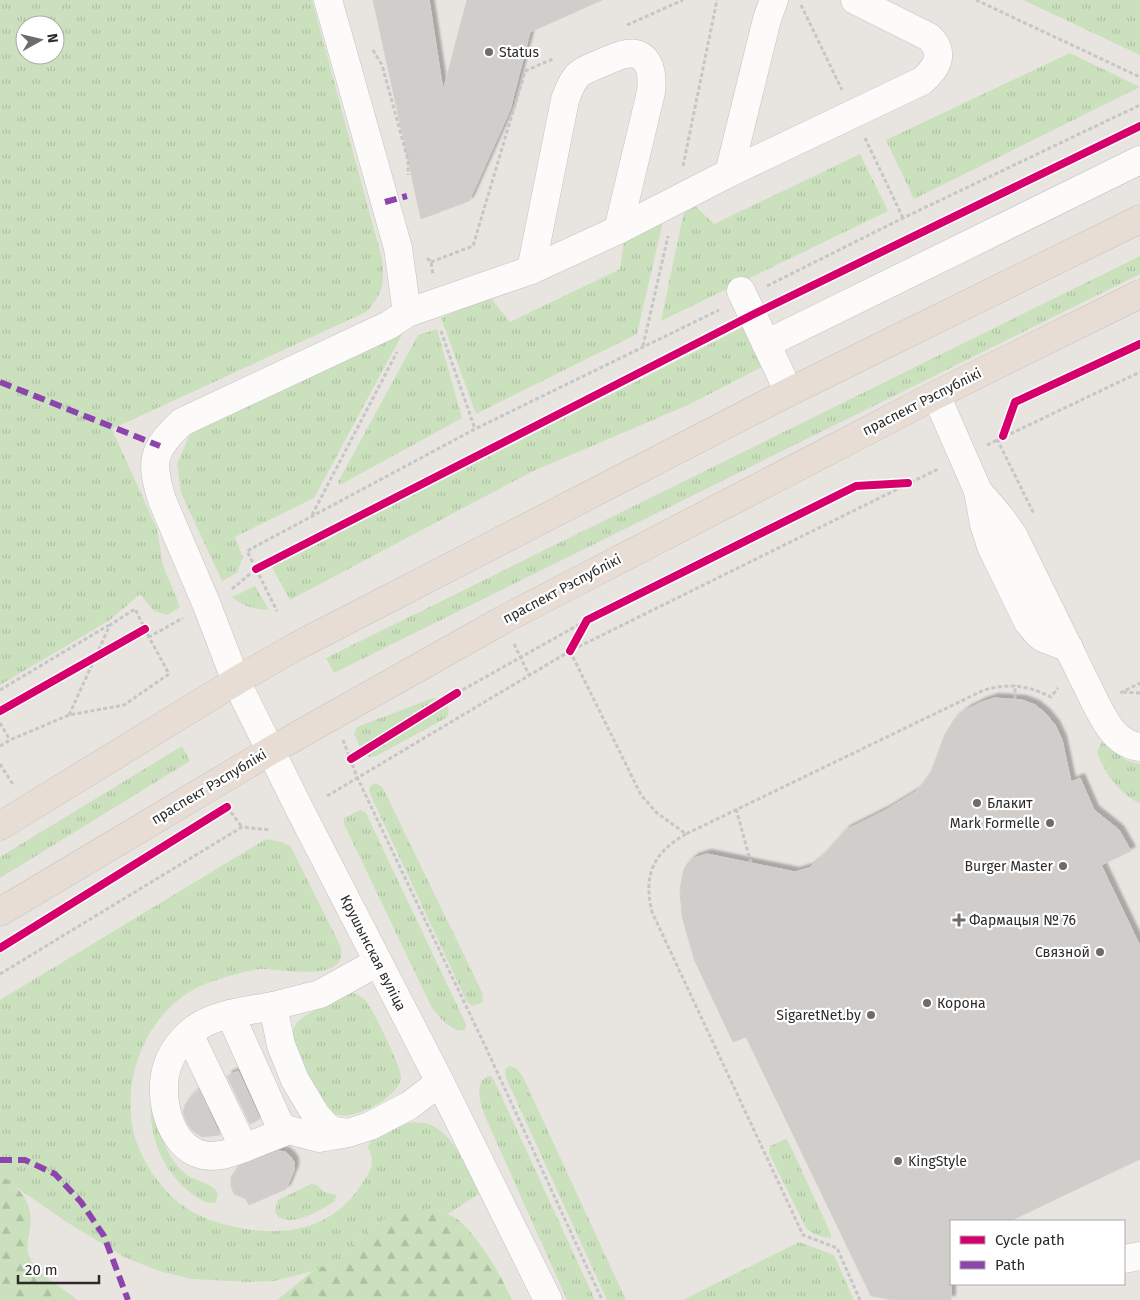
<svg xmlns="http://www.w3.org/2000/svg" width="1140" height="1300" viewBox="0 0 1140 1300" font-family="'Fira Sans',sans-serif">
	<defs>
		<pattern id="grass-tufts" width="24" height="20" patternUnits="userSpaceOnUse" patternTransform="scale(1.25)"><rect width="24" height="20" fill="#cbe1bd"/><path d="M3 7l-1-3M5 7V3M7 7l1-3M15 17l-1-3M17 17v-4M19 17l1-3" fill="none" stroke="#aec1a3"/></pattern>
		<pattern id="forest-firs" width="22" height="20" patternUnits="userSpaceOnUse" patternTransform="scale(1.25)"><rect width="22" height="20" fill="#cbe1bd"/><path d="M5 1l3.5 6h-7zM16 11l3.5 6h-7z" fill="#aec1a3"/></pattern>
		<filter id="shadow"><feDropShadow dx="4.5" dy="-4.5" stdDeviation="1" flood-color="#0004"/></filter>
	</defs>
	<rect width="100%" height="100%" fill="#e8e5e1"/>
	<g fill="url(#grass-tufts)" fill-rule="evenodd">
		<path d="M0,0h312l70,259c3,23 1,36 -16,53l-254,117 45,100 6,36 17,42 -12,8 -14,-4 -14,-17 -30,26 -110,65zM25,25h30v30h-30z"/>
		<path d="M1023,0h115l2,1v54z"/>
		<path d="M1070,53l70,34 -226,112 -28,-59z"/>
		<path d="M860,154l28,57 -227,110 24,-115 8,-2 21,20z"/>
		<path d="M664,217l-27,117 -161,80 -35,-96 49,-21 20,25 110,-53 5,-34z"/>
		<path d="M1140,256v18l-806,399 -8,-15z"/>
		<path d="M751,323l19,40 -82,42 -157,67 -241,128 -18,-33z"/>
		<path d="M437,329l25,89 -122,67 -2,-3 80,-147z"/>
		<path d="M404,331l-90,167 -79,39 8,20 -6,16 -15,8 -41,-88 -4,-29 12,-28 11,-9z"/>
		<path d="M255,586l14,24c-15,0 -26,-4 -37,-13z"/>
		<path d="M433,698l9,1c6,4 9,12 4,19l-70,38 -7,1 -6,-4 -9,-19 3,-7z"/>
		<path d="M1102,742l24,18 14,4v39c-18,-6 -39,-34 -43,-52z"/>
		<path d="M182,746l8,15 -190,117v-21z"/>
		<path d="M376,783l7,5 99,204 1,9 -4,3 -7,2 -5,-4 -96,-206 -2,-6 2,-5z"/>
		<path d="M360,810l6,3 100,211 -1,6c-13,3 -26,-13 -33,-22l-88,-184v-6z"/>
		<path d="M266,839l16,3 9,5 49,98c12,40 -60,23 -79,24 -17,2 -35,8 -51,13 -60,22 -90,92 -76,152 7,26 26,55 48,71 13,10 29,16 45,20 50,13 103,8 134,-40 10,-15 15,-20 7,-38l3,-7 3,-2c11,-6 23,-13 35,-15 40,-7 55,42 71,70l-32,21 -16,-5 -53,12 -45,41 -21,9 -39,10 -25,1 -58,-3 -32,-8 -35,-14 -59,-36 -65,-45v-176z"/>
		<path d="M353,993c5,1 9,4 13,8 7,9 36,67 35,77 -2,20 -55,49 -72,33 -12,-19 -48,-65 -33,-87 5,-7 14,-11 22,-15 11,-7 22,-14 35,-16z"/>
		<path d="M510,1066l7,3 6,8 103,223h-19l-101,-222 -1,-9z"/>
		<path d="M488,1076h3l3,4 101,220h-28l-83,-186c-4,-12 -10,-32 4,-38z"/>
		<path d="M151,1100c8,26 13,57 35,74 11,9 26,7 32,20l-2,8c-8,3 -14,-2 -21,-6 -31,-21 -47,-59 -44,-96z"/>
		<path d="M786,1139l3,4 42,91v4c-8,0 -19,-4 -25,-10l-37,-75 1,-7z"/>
		<path d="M311,1184l6,1 7,7 13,3 -3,7c-12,7 -30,18 -44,18 -4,0 -8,-2 -12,-3l-3,-6 3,-11z"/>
		<path d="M799,1242l35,13 20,45h-171z"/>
	</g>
	<g fill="url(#forest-firs)">
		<path d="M0,1176c21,11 34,28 30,53 -1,8 -4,19 -1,27 6,18 34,31 48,44h-77z"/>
		<path d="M432,1209c9,3 18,5 25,10 20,15 45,58 55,81h-235l36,-29 21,-9 45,-41 19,-8z"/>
	</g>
	<g fill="#d0cdca" stroke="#d3d1cd" filter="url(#shadow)">
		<path d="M373,0h56l14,91 24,-91h135l-72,32 -20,78 -41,91 -48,18z"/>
		<path d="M994,698l28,2 13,5 10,8 10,12 7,15 9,42 9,-4 14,32 25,20 12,21 -30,14 39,81v213l-130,62h-59v79h-57l-23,-4 -125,-259 -13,5 -39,-83 -12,-43 -2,-26 2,-12 2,-9 4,-6 6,-5 13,-4 88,18 14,-4 13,-11 24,-27 40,-20 31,-19 14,-19 14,-38 9,-14 12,-10 16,-8z"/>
		<path d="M238,1071l22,48 -10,5 -23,-48z"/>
		<path d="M199,1090l21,45 -18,2 -9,-6 -6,-8 -4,-10 2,-8 4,-6z"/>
		<path d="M278,1151l7,1 5,4 4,6v8l-8,19 -37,16 -3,-6 -12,-5 -3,-8v-9l4,-6 7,-6z"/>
	</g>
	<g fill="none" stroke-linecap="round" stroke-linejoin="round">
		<g stroke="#c2c1c1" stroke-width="29">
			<g id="minor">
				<path d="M328,0l70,248 9,65 -18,12 -207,97c-30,28 -32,39 -20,78l44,103 30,78 65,131 139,270 108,218"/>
				<path d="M729,173l38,-154 7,-19"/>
				<path d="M531,270l34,-170c3,-8 6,-17 12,-24 7,-7 18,-10 27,-14 7,-3 15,-7 22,-8 24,-4 27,20 25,38l-33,138"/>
				<path d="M741,291l48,101"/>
				<path d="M407,313l124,-43 87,-40 111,-57 193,-92c15,-13 24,-28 7,-44l-74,-37"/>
				<path d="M766,344l374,-184"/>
				<path d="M936,395l42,96 23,27 12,17 83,169c10,19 20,40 44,43"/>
				<path d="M978,491l6,33 7,22 37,76 9,11 6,5 26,10"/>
				<path d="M378,962l-58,32 -47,12 8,39 14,35 21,35 11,12 6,4 15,2 22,-7 40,-21 30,-23"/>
				<path d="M230,1014l53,118"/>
				<path d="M189,1034l55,114 45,-18 30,8 24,-4"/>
				<path d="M244,1148c-13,5 -26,10 -41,7 -35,-8 -46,-62 -35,-91 5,-14 16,-27 28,-36 22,-15 52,-17 77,-22"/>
				<path d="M1124,1259l16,-3"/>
			</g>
		</g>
		<g stroke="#c5c3c2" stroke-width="29">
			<g id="highway">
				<path d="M0,826l236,-145 59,-34 494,-255 351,-173"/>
				<path d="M0,912l270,-161 233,-131 433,-225 204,-101"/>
			</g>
		</g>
		<g stroke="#c6c6c6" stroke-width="3" stroke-dasharray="4 2.5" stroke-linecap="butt">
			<path d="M976,0l164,77"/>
			<path d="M801,5l41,85"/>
			<path d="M627,25l56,-25"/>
			<path d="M373,50l9,15 26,95v15"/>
			<path d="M865,138l38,80"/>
			<path d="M683,166l34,-166"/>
			<path d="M427,258l4,4 2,13"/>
			<path d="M431,262l42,-16 52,-175 30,-13"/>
			<path d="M767,286l136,-68 237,-113"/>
			<path d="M441,331l34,98"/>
			<path d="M643,346l25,-110"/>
			<path d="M997,439l37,75"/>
			<path d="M987,445l153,-73"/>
			<path d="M312,515l85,-163"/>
			<path d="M256,569l21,42"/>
			<path d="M232,589l24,-20 -9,-18 228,-122 244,-119"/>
			<path d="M514,644l15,31"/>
			<path d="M570,651l71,144 16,18 29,21 298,-144c27,-7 42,-5 67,7l7,-9"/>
			<path d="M0,690l109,-65"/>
			<path d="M1123,692l17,1"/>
			<path d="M457,693l130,-73"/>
			<path d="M1120,693l20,-10"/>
			<path d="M1015,699v-14"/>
			<path d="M69,715l41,-90 25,-16 14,28"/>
			<path d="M0,723l10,17"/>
			<path d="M343,740l14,37 130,273 115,250"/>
			<path d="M0,746l10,-6 59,-25 55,-10 45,-31 -20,-37 34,-19"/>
			<path d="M0,764l14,22"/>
			<path d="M327,796l243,-145 368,-182"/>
			<path d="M227,807l15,20"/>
			<path d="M736,809l15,54"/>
			<path d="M686,834c-33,19 -43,41 -34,78l151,323 34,13 23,52"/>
			<path d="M0,974l242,-147 28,3"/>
		</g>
		<use href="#minor" stroke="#fcfbfa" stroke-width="28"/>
		<use href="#highway" stroke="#e7ddd5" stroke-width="28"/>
		<g stroke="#8e44ad" stroke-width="6" stroke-dasharray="12 6" stroke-linecap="butt">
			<path d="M385,202l22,-6"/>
			<path d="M0,382l160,64"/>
			<path d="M0,1160h25l30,14 26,28 23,34 24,64"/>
		</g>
		<g stroke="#fff" stroke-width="11">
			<g id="cycleway">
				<path d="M1003,436l12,-34 125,-58"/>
				<path d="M256,569l496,-254 388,-189"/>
				<path d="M570,651l17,-31 269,-134 52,-3"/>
				<path d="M0,711l145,-82"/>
				<path d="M351,759l106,-66"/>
				<path d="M0,948l227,-141"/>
			</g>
		</g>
		<use href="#cycleway" stroke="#d6006c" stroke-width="8"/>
	</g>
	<g fill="#6d6c6b" stroke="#fff" stroke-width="2">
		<circle cx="489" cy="52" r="5"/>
		<circle cx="977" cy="803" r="5"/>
		<circle cx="1050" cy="823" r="5"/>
		<circle cx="1063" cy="866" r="5"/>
		<path d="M956.5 912.5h5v5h5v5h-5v5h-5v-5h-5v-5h5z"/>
		<circle cx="1100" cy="952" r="5"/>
		<circle cx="927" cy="1003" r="5"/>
		<circle cx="871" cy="1015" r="5"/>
		<circle cx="898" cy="1161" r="5"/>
	</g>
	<g text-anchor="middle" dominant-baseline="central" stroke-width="4.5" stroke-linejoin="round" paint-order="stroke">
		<g font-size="14" fill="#2b2b2b" stroke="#fff" text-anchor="start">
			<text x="499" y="52">Status</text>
			<text x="987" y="803">Блакит</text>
			<text x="1040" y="823" text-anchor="end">Mark Formelle</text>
			<text x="1053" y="866" text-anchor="end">Burger Master</text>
			<text x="969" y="920">Фармацыя № 76</text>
			<text x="1090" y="952" text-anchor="end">Связной</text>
			<text x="937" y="1003">Корона</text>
			<text x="861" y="1015" text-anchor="end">SigaretNet.by</text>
			<text x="908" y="1161">KingStyle</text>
		</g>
		<g font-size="14" fill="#2b2b2b" stroke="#fff">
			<text transform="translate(922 402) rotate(-27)">праспект Рэспублікі</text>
			<text transform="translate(562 589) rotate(-28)">праспект Рэспублікі</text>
			<text transform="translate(209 787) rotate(-31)">праспект Рэспублікі</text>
			<text transform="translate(373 953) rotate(63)">Крушынская вуліца</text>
		</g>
	</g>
	<rect x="950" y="1220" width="175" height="65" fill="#ffffff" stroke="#aaaaaa"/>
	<rect x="960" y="1236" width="25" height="8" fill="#d6006c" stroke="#aaaaaa"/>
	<text x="995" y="1245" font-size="15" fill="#2b2b2b">Cycle path</text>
	<rect x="960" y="1261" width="25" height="8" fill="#8e44ad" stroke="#aaaaaa"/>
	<text x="995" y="1270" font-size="15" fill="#2b2b2b">Path</text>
	<g transform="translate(40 40) rotate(82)"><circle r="24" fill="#ffffff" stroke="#aaaaaa"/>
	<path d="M0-4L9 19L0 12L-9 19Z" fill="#6d6c6b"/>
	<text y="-8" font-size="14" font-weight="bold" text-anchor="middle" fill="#2b2b2b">N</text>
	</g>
	<path d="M18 1275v8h81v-8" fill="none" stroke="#2b2b2b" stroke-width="2.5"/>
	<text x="25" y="1275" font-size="15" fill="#2b2b2b" stroke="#ffffff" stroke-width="4" paint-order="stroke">20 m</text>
</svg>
